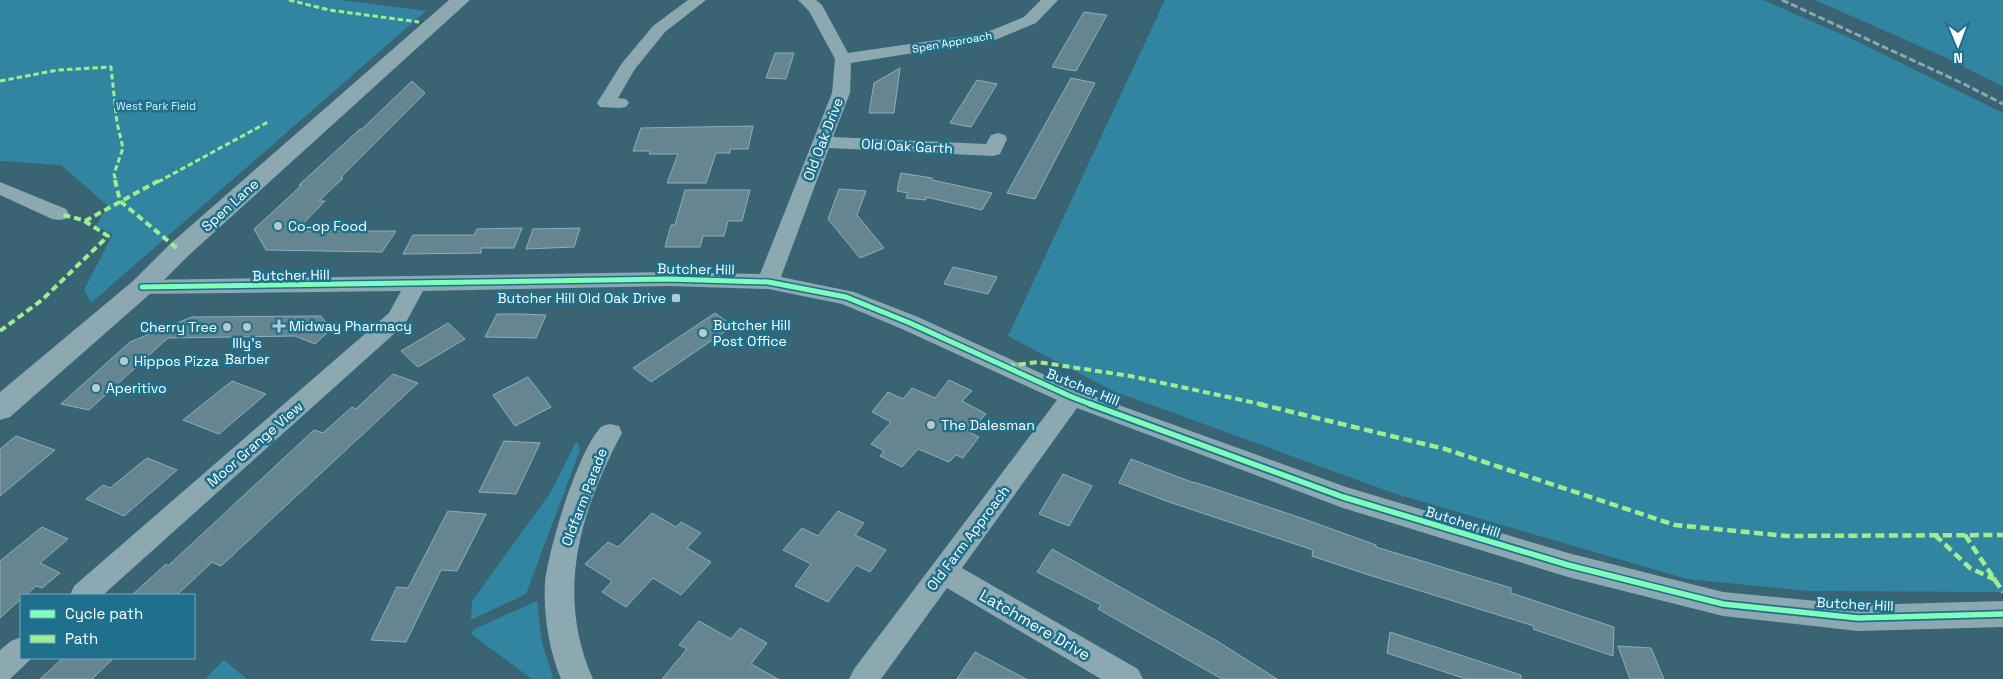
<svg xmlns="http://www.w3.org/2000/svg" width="2003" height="679" viewBox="0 0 2003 679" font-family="'Space Grotesk',sans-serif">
	<rect width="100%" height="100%" fill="#386474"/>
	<g fill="#3185a0">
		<path d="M0,0h341l85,11 -335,292 -7,-13 29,-56 -17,-8 12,-20 -47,-41 -61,-4z"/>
		<path d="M1165,0h598l87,38 153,75v479l-194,-1 -122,-12 -291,-85 -283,-103 -105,-55z"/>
		<path d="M1815,0h188v87l-54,-28z"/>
		<path d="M576,442l2,1 2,7 -54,144 -55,26 1,-19 79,-109z"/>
		<path d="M537,601l5,42 11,34 -3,2h-18l-61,-45 3,-5z"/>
		<path d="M224,660l23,19h-42z"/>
	</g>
	<g fill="#658590" stroke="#93adb6">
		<path d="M1084,12l23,3 -31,56 -24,-4z"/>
		<path d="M775,53h19l-8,26 -20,-1z"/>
		<path d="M900,68l-6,45h-25l5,-30z"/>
		<path d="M1071,78l24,5 -60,116 -28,-6z"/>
		<path d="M977,80l20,4 -26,43 -21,-4z"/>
		<path d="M412,81l13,12 -84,84 2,1 -24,23h6l-29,30h100l-14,21 -116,-2 -12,-21 48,-44h-3l61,-56h2z"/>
		<path d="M753,126l-5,23h-18v4h-14l-10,30h-39l11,-29h-29l1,-3h-17l8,-23z"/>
		<path d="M901,173l31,5v2l60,13 -10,17 -56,-13v3l-20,-2 2,-5 -11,-2z"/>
		<path d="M839,189l27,2 -9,24 27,33 -24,10 -32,-39z"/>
		<path d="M685,190h65l-8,31h-14l-4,15h-21l-3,11h-35l6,-22h4z"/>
		<path d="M522,228l-8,20h-33v5l-78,1 10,-19h61l3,-6z"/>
		<path d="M580,228l-6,19 -48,2 7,-20z"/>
		<path d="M953,267l44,10 -9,17 -44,-10z"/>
		<path d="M715,313l18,13 -82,56 -18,-14z"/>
		<path d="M497,314h25l24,1 -10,23 -51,-1z"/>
		<path d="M321,316l7,9 -2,9 -11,10 -20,-8 -127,2 -79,72 -28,-6 69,-62 62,-25z"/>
		<path d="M448,323l17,16 -47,28 -17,-16z"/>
		<path d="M393,374l25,9 -197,183 -9,-4 -35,33h-45l34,-31 2,2 146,-136 9,3 29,-26 4,2z"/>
		<path d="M528,377l23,30 -36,19 -22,-31z"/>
		<path d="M949,380l23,11 -10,10 24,13 -17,18 10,5 -16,21 -7,-3 -7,7 -31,-13 -16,18 -22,-11 4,-5 -13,-7 20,-22 -19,-10 16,-20 15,7 9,-11 23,10z"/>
		<path d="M232,381l34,13 -47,40 -36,-14z"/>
		<path d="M16,436l39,14 -55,46v-47z"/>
		<path d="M504,441l36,2 -24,51 -37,-2z"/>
		<path d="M147,458l30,12 -53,46 -38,-17 17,-14 7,3z"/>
		<path d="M1131,459l63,24v-1l107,36 75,27v2l135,41v5l103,34 -1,29 -80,-27 1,-3 -165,-51 -57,-19 1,-6 -144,-48 -50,-19z"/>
		<path d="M1063,474l29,12 -23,40 -30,-12z"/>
		<path d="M448,511l38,3 -29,57 -16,-1 -35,72 -35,-2 26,-53 11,1z"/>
		<path d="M838,511l26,12 -9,12 31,15 -16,22 -14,-7 -28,37 -33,-16 16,-22 -28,-14 19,-22 16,8z"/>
		<path d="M652,513l24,14 5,-5 20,11 -14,15 24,14 -30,33 -28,-17 -27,29 -24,-15 10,-11 -27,-17 23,-22 10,5z"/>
		<path d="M42,527l26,12 -28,24 20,10 -18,15 -6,-2 -10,9h-5v4l-21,19v-57z"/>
		<path d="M1052,549l165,92 60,38h-55l-124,-70 3,-4 -64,-33z"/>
		<path d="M699,621l32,18 9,-11 27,15 -16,21 27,15h-116l25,-30 -8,-4z"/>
		<path d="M1390,632l131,43v4h-55l-79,-26z"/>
		<path d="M1618,646l33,2 13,31h-34z"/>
		<path d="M975,652l51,27h-69z"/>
		<path d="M63,658h51l-22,21h-52z"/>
	</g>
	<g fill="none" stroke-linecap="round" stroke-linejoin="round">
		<g fill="#8ca8b0" fill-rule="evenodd">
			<path d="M688,0h18l-41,32 -30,37 -17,29 8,1 3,4 -3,4 -6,1 -20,-1 -3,-4 25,-40 31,-37z"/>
			<path d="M798,0h18l6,5 26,48 137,-20 39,-16 17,-17h17l-22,23 -41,17 -144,23 -1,30 -17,44 153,7 5,-9 7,-2 7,2 2,4 -7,15 -7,2 -164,-8 -48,129 73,15 64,25 162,74 266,96 222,66 155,39 135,13 145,-4v26l-145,4 -135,-15 -155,-39 -225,-69 -266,-100 -115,160 176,101 5,10h-42l-154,-91 -66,91h-32l5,-10 203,-269 -155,-71 -60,-25 -74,-15 -99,-3 -246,5 -18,33 -302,271h-33l4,-9 315,-273 12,-22 -259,3 -8,-2 -3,-5 3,-5 8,-2 527,-8 91,2 72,-181 3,-34 -26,-48z"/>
			<path d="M0,182l66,27 3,5 -3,5 -7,1 -7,-1 -52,-24z"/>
			<path d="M610,424l9,2 3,7c-42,79 -67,160 -29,246h-32c-12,-28 -18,-66 -16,-97 4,-35 32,-128 55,-154 3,-3 6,-3 10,-4z"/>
			<path d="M21,637v21h11l-1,1 -21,20h-10v-29l11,-9z"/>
		</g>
		<path fill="#8ca8b0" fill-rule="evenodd" d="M449,0h21l-282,256 -37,37 -141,124 -10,3v-28l133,-111 37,-37z"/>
		<path stroke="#8ca7b0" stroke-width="3" stroke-dasharray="7 3" stroke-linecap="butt" d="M1782,0l180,83 41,21"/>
		<g stroke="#9fed91" stroke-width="3" stroke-dasharray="5.5 3" stroke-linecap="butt">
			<path d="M289,0l40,10 90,12"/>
			<path d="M0,81l58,-11 53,-3 6,56 6,25 -9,26 2,8"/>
			<path d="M158,182l110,-60"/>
		</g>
		<g stroke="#9fed91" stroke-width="4" stroke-dasharray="7 4" stroke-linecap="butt">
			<path d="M115,180l5,21 59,49"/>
			<path d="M85,221l75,-41"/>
			<path d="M0,331l42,-31 66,-64 -25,-16 -24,-6"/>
			<path d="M1008,366l30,-4 92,14 135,29"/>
		</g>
		<g stroke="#9fed91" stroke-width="4.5" stroke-dasharray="9 4.5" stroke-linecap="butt">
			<path d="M1259,404l186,45 230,76 112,11 216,-1"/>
			<path d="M1935,535l35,33 26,12"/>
			<path d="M1965,535l38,57"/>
		</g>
		<g stroke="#1f708c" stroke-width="8">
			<path id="cycleway-far1" d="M142,287l527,-8 99,3 78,15 64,26 162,74 21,8"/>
		</g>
		<g stroke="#1f708c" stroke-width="9">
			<path id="cycleway" d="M1090,404l253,93 225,68 155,39 135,14 145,-4"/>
		</g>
		<use href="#cycleway-far1" stroke="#80ffba" stroke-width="5"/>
		<use href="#cycleway" stroke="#80ffba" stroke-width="5.5"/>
	</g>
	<g fill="#b9c9ce" stroke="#1f708c" stroke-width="2">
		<circle cx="278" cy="226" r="5"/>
		<rect x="671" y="293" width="10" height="10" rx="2.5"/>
		<path d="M276.5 318.5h5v5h5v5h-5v5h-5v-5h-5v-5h5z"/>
		<circle cx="227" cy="327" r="5"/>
		<circle cx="247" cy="327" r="5"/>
		<circle cx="703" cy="333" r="5"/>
		<circle cx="124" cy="361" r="5"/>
		<circle cx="96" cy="388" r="5"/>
		<circle cx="931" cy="425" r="5"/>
	</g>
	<g text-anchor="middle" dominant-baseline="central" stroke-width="5" stroke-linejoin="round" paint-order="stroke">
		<g font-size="11" fill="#fff" stroke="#1f708c">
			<text transform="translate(952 42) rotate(-10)">Spen Approach</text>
		</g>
		<g font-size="11" fill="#d1eff9" stroke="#1f708c">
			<text x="156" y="106">West Park Field</text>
		</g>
		<g font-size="14" fill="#fff" stroke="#1f708c">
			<text transform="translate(823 139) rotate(-69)">Old Oak Drive</text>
			<text transform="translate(907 146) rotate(3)">Old Oak Garth</text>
			<text transform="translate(230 205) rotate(-42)">Spen Lane</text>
			<text transform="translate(696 269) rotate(1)">Butcher Hill</text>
			<text transform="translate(291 275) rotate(-1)">Butcher Hill</text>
			<text transform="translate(1083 387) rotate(22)">Butcher Hill</text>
			<text transform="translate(255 444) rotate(-41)">Moor Grange View</text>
			<text transform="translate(584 497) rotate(-69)">Oldfarm Parade</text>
			<text transform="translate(1463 522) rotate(17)">Butcher Hill</text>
			<text transform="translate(968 538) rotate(-53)">Old Farm Approach</text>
			<text transform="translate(1855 604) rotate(3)">Butcher Hill</text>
		</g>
		<g font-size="14" fill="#fff" stroke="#1f708c" text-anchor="start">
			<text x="288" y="226">Co-op Food</text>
			<text x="666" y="298" text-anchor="end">Butcher Hill Old Oak Drive</text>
			<text x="713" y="325">Butcher Hill<tspan x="713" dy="16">Post Office</tspan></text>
			<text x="289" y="326">Midway Pharmacy</text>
			<text x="217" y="327" text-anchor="end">Cherry Tree</text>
			<text x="247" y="343" text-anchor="middle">Illy's<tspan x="247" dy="16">Barber</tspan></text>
			<text x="134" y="361">Hippos Pizza</text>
			<text x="106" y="388">Aperitivo</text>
			<text x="941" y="425">The Dalesman</text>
		</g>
		<g font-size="16" fill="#fff" stroke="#1f708c">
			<text transform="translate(1035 625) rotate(30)">Latchmere Drive</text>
		</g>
	</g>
	<rect x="20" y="594" width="175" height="65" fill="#1f708c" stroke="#79a9ba"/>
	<rect x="30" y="610" width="25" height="8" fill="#80ffba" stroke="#79a9ba"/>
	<text x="65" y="619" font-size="15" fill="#ffffff">Cycle path</text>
	<rect x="30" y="635" width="25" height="8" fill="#9fed91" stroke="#79a9ba"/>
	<text x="65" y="644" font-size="15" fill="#ffffff">Path</text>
	<g transform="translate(1958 45) rotate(179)" stroke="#1f708c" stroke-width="4" paint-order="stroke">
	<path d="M0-4L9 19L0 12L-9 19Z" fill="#ffffff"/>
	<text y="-8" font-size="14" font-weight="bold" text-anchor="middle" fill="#ffffff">N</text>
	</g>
</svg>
